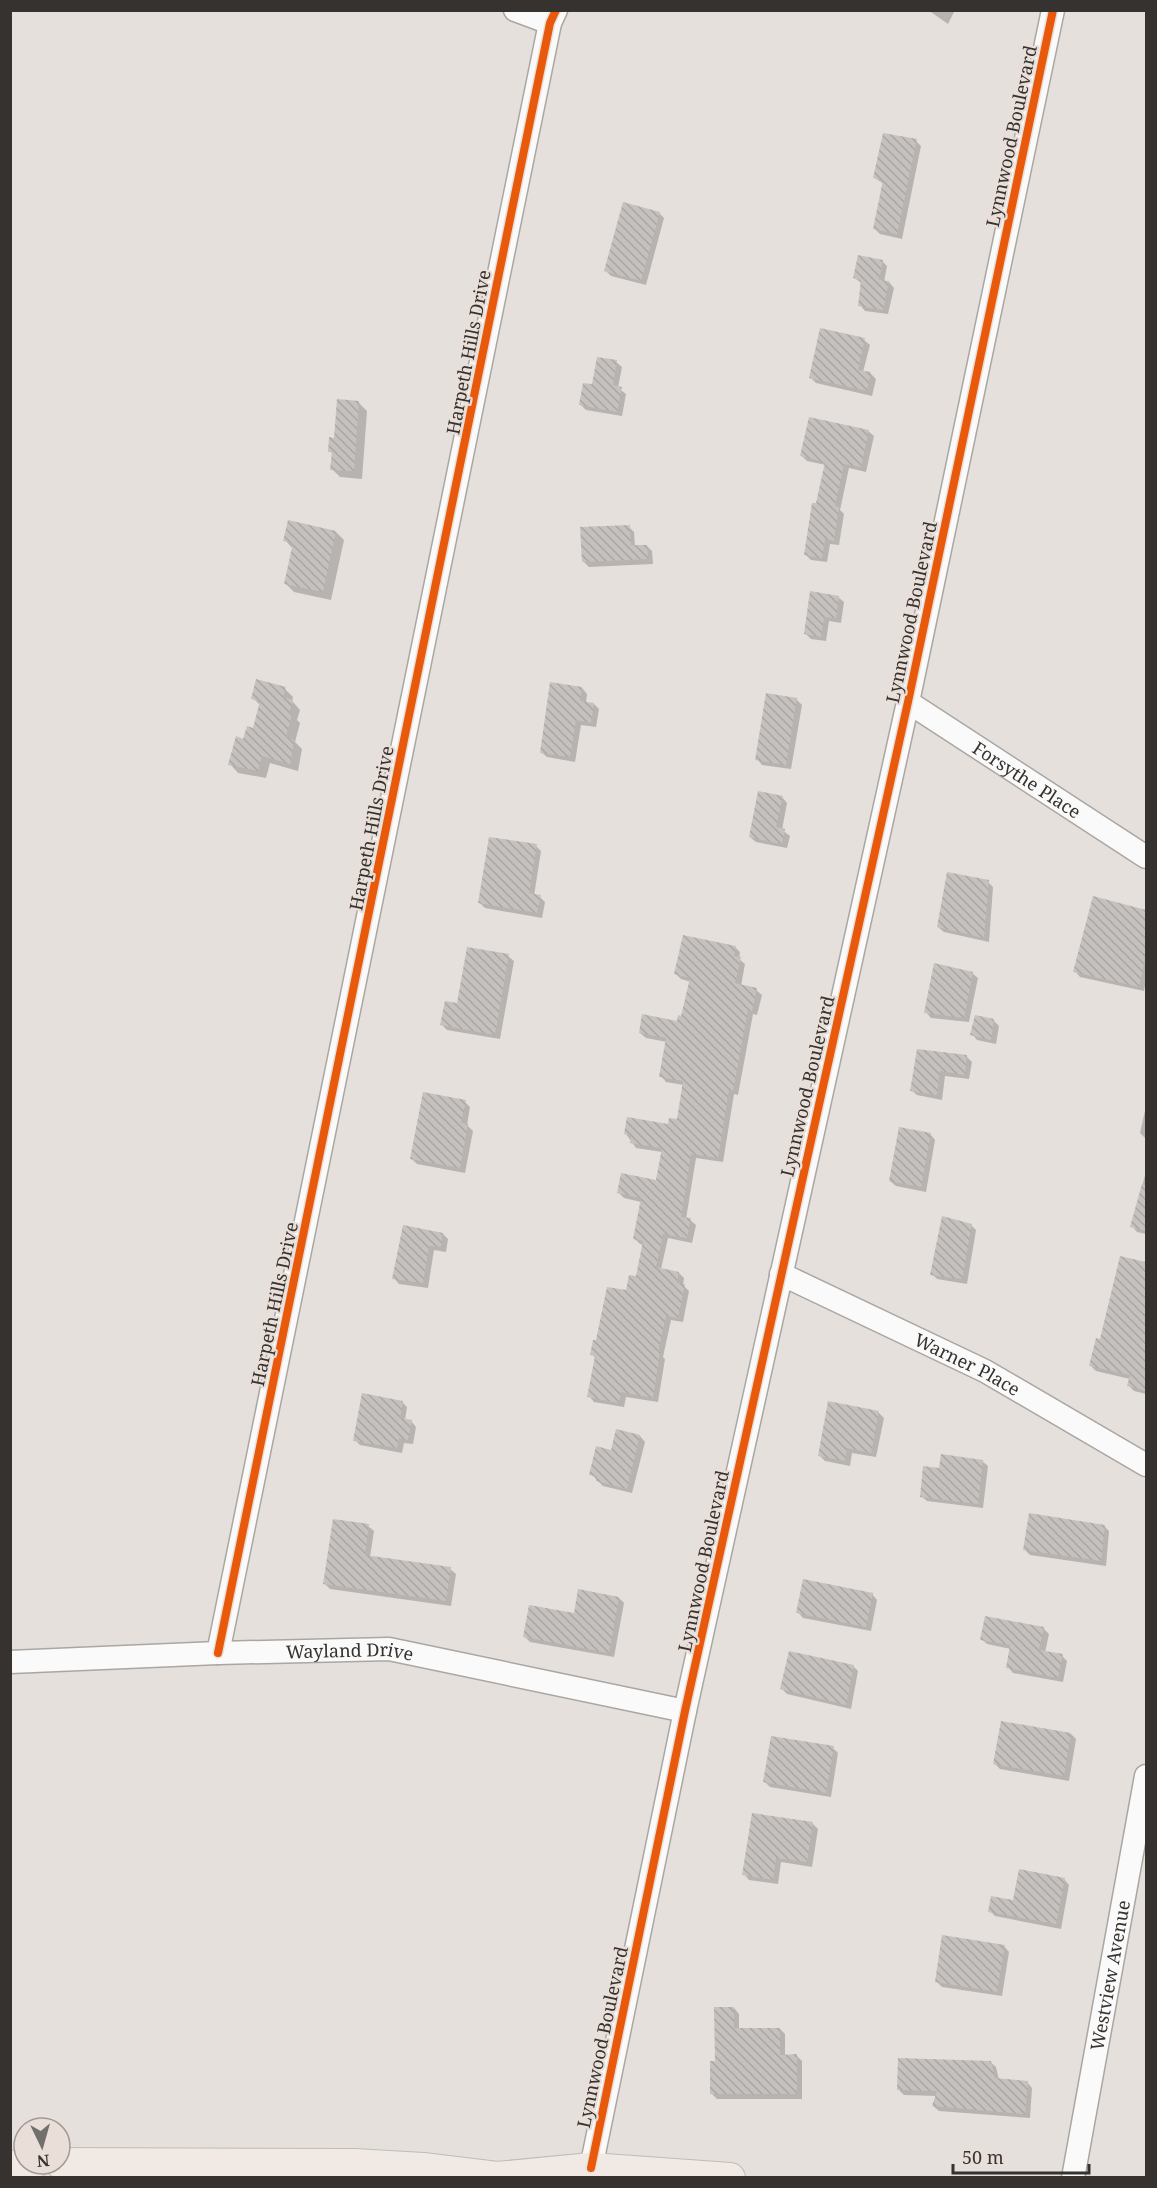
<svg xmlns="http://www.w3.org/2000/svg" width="1157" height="2188" viewBox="0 0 1157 2188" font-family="'Noto Serif',serif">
	<defs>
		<pattern id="building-back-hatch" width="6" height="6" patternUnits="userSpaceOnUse" patternTransform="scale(1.5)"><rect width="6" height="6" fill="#c5c1be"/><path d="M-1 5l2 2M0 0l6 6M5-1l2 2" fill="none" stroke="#aaa6a4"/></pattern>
	</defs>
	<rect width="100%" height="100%" fill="#e5e0dc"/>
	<g fill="#0003">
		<path d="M928,10h27l-7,14z"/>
		<path d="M916,141l5,5 -19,93 -22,-5 -5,-5 9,-45 -9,-6z"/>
		<path d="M659,213l5,5 -18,67 -35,-9 -6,-6z"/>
		<path d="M882,261l5,5 -3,16h5l5,6 -6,26 -23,-3 -5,-6 2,-21 -7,-6z"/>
		<path d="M864,340l6,5 -7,27 8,2 5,5 -4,17 -56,-13 -5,-5z"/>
		<path d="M616,362l6,5 -4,21 8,6 -4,22 -36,-6 -6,-6 13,-18z"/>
		<path d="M358,402l9,9 -5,68 -22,-2 -8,-8 1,-14 -3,-4z"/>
		<path d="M868,431l6,5 -8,36 -17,-4 -9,42 4,4 -5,31 -9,-1 -3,18 -16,-2 -5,-5 20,-90 -19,-4 -5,-5z"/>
		<path d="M629,527l5,5 1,15 12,-1 5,5 1,13 -64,3 -6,-6z"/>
		<path d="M336,532l8,8 -13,60 -37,-8 -8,-8 7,-35 -8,-9z"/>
		<path d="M838,597l6,5 -3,21 -12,-2 -3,20 -15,-2 -5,-5z"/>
		<path d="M582,688l5,6 -1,9 8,1 5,5 -3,18 -15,-2 -6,37 -28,-5 -6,-5z"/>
		<path d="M285,689l8,8 -1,4 8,9 -3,10 3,3 -5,19 7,7 -4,22 -28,-8 -4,15 -28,-5 -8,-9 14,-24 10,-11 7,-23 -8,-8z"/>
		<path d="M796,699l6,6 -11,64 -29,-4 -5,-6z"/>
		<path d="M782,797l5,6 -5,27 8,6 -3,12 -31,-6 -6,-5z"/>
		<path d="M536,846l5,5 -7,45 6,1 5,5 -3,16 -57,-10 -5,-5z"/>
		<path d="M988,882l5,5 -4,55 -45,-10 -6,-5z"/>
		<path d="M1094,898l52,13v70l-2,10 -64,-14 -5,-6z"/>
		<path d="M735,947l5,5 -1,7 6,5 -4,22 15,4 6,5 -5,20 -4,-1 -15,81 -4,-1 -11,68 -27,-4 -10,61 4,1 6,5 -4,18 -24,-5 -7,31 18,4 5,5 -1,7 6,6 -6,31 -12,-2 -8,37 2,2 -7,43 -32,-5 -2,10 -30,-5 -5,-6 7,-37 -4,-5 5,-12 40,-64 7,-33 -4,-1 -6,-6 7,-36 -17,-4 -5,-5 38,-12 5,-29 -26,-4 -10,-14 43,-9 9,-4 6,-36 -18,-3 -5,-6 6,-34 -21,-4 -6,-5 38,-10 4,-6 9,-35 -10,-3 -5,-5z"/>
		<path d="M508,956l6,5 -14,78 -53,-9 -5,-5 17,-20z"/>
		<path d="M972,973l6,5 -9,44 -38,-4 -5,-6z"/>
		<path d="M993,1020l6,6 -3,18 -19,-4 -5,-6z"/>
		<path d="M918,1050l48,6 6,6 -3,17 -24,-3 -3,24 -25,-5 -6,-5z"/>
		<path d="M465,1102l5,5 -3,18 6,6 -8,42 -48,-9 -6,-6z"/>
		<path d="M1146,1106v33l-6,-6z"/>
		<path d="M930,1134l5,6 -9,52 -30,-6 -6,-5z"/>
		<path d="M1146,1171v63l-9,-2 -5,-6z"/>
		<path d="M971,1225l5,5 -9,54 -30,-5 -5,-5z"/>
		<path d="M404,1227l39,7 5,5 -2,13 -12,-2 -6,38 -29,-4 -5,-6z"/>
		<path d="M1121,1257l25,6v131l-12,-3 -5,-5 1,-7 -34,-8 -5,-5 10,-26z"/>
		<path d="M402,1402l5,5 -2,13 6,1 5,6 -3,17 -9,-1 -2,10 -42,-8 -5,-5z"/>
		<path d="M830,1403l49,10 5,5 -8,39 -24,-4 -2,13 -25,-5 -6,-6z"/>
		<path d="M640,1436l5,6 -13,51 -29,-7 -12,-12 21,-22z"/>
		<path d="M982,1461l6,5 -5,42 -56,-7 -6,-5 20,-26z"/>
		<path d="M368,1526l6,5 -4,26 80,12 6,5 -5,32 -121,-17 -5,-5z"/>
		<path d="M1104,1526l5,5 -3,35 -76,-11 -6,-6z"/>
		<path d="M872,1594l5,6 -6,31 -68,-13 -5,-6z"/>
		<path d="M619,1598l5,5 -10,54 -84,-15 -6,-6z"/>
		<path d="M1043,1628l6,6 -4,19 17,3 5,5 -4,21 -50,-9 -5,-6 3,-18 -24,-5 -5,-5z"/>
		<path d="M853,1666l5,5 -7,38 -64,-15 -5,-5z"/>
		<path d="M1071,1734l5,5 -7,42 -69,-12 -5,-5z"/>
		<path d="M833,1748l5,5 -7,44 -61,-10 -5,-5z"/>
		<path d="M813,1824l5,5 -6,38 -31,-5 -3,22 -29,-4 -5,-6z"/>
		<path d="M1064,1879l5,6 -8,44 -66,-13 -5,-5z"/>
		<path d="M1004,1946l5,6 -7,44 -60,-9 -6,-6z"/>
		<path d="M734,2008l5,6v15h41l5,5v22h12l5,5v38h-85l-5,-5z"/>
		<path d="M990,2062l6,5 3,13 28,2 5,6 -2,30 -91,-7 -6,-5 4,-10 -33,-1 -5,-5z"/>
	</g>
	<g fill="url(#building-back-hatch)">
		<path d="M883,133l34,6 -20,95 -24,-5 10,-49 -10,-2z"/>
		<path d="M623,202l37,10 -19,69 -37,-10z"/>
		<path d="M858,255l25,5 -4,20 10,1 -6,29 -25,-4 3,-26 -8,-2z"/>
		<path d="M820,328l45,10 -7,32 13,2 -4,19 -58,-13z"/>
		<path d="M597,357l20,3 -4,25 9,2 -5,25 -38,-7 4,-22 9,1z"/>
		<path d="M337,399l22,2 -5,70 -24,-1 2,-18h-4l1,-15 5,1z"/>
		<path d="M809,417l60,13 -8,37 -17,-3 -9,42 4,1 -5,34 -9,-2 -3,19 -18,-3 8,-52h4l9,-41 -25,-6z"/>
		<path d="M288,520l48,11 -13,61 -39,-8 9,-41 -10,-2z"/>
		<path d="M630,525l1,20h16l1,14 -66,3 -2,-35z"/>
		<path d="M810,591l29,5 -3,22 -12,-1 -3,20 -17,-3z"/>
		<path d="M256,679l30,8 -3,10 10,3 -4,13 3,1 -6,23 8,3 -4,24 -28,-8 -4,15 -30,-6 8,-29 7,3 4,-13 6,2 7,-27 -9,-2z"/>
		<path d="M550,682l32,5 -2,14 14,2 -3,20 -15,-3 -6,37 -30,-4z"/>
		<path d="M766,693l31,5 -11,67 -31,-5z"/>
		<path d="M758,791l25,5 -7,31 9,2 -3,15 -33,-7z"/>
		<path d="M489,837l48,7 -8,49 12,2 -4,18 -59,-10z"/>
		<path d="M947,872l42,8 -5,58 -47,-11z"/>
		<path d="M1093,896l53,14v45l-7,32 -66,-15z"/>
		<path d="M683,935l53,11 -2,10 7,1 -6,26 22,5 -5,23 -4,-1 -15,81 -4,-1 -11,68 -27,-4 -10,63 10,1 -4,20 -24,-4 -7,33 23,5 -2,11 8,1 -7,34 -12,-2 -8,36h2l-7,46 -32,-6 -2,11 -32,-6 8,-41 -5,-1 3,-15h3l11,-53 19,3 3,-15 7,1 7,-35 -10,-2 8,-41 -24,-5 4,-20 35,7 6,-32 -32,-5 1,-8 -7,-1 3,-17 41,7 1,-6 8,1 6,-38 -24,-4 7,-39 -27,-5 3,-19 35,7 1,-6 3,1 9,-38 -16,-4z"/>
		<path d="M467,947l42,7 -14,81 -55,-10 5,-24 12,2z"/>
		<path d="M934,963l39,9 -9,46 -40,-5z"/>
		<path d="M975,1015l19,4 -3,21 -21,-5z"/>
		<path d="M917,1049l50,6 -2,20 -25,-4 -3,24 -27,-4z"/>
		<path d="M423,1092l43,8 -5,23 7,1 -8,44 -50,-9z"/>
		<path d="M899,1127l32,6 -10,54 -32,-6z"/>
		<path d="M1142,1184l4,1v46l-16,-4z"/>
		<path d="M942,1216l30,8 -10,55 -32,-4z"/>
		<path d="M403,1225l40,8 -2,14 -12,-1 -6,37 -31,-4z"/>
		<path d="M1120,1256l26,6v129l-19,-5 3,-11 -41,-9 7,-28 4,1z"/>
		<path d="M362,1393l41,8 -3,17 12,2 -4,20 -9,-2 -2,10 -44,-7z"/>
		<path d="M828,1401l51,10 -8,42 -24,-5 -2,13 -27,-5z"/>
		<path d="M616,1429l24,6 -13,54 -31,-8 1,-5 -8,-1 7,-29 15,4z"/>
		<path d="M941,1454l42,6 -5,44 -58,-7 3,-31 16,2z"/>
		<path d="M1029,1513l76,12 -4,36 -78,-11z"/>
		<path d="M333,1519l36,5 -4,31 86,12 -5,34 -123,-17z"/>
		<path d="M803,1579l70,14 -7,34 -70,-14z"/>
		<path d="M578,1589l41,8 -10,56 -86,-16 6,-32 45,8z"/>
		<path d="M985,1616l59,11 -5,23 24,4 -5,24 -52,-10 4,-23 -30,-5z"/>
		<path d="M789,1651l65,14 -8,40 -66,-16z"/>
		<path d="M1001,1721l70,12 -7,43 -71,-12z"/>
		<path d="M771,1736l63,10 -8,47 -63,-11z"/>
		<path d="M752,1813l61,9 -6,40 -31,-4 -3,22 -31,-5z"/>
		<path d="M1019,1869l46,9 -9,46 -68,-12 3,-16 22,4z"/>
		<path d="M942,1935l63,10 -8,47 -62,-10z"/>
		<path d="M714,2007h20v21h46v27l17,-1v40h-87v-33h5z"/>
		<path d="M898,2058l93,3 4,17 33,3 -3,33 -93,-8 5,-15 -40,-1z"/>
	</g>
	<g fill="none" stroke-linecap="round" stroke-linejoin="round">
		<g stroke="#aaa6a2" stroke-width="25">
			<g id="minor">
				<path d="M515,10l35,13"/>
				<path id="s1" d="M908,702l238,155"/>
				<path id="s2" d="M781,1274l204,97 161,94"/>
				<path d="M218,1653l332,-1630 6,-13"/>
				<path id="s3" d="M10,1662l208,-9 171,-4 296,62"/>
				<path d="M591,2168l94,-457 223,-1009 145,-692"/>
				<path id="s4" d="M1073,2178l73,-402"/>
			</g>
		</g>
		<g stroke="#bebcb9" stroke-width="32">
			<g id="major">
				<path d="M60,2163l295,1 68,4 74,9 94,-9 139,10"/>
				<path d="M10,2166l23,-2"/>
			</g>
		</g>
		<use href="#minor" stroke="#fbfafa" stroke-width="22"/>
		<use href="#major" stroke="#f0e9e4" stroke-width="30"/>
		<g stroke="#e9dfd8" stroke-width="11">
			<g id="cycleway">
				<path d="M218,1653l332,-1630 6,-13"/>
				<path d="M591,2168l94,-457 223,-1009 145,-692"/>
			</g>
		</g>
		<use href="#cycleway" stroke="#e8590c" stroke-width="8"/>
	</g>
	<g text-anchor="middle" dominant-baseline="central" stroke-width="4.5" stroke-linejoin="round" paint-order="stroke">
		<g font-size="18" fill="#35322f" stroke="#e9dfd8">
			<text transform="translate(1011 136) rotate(-78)">Lynnwood Boulevard</text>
			<text transform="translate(468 352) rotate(-79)">Harpeth Hills Drive</text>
			<text transform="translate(911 612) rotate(-78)">Lynnwood Boulevard</text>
			<text stroke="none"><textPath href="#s1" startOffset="142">Forsythe Place</textPath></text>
			<text transform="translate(371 828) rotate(-79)">Harpeth Hills Drive</text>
			<text transform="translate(807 1086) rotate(-77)">Lynnwood Boulevard</text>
			<text transform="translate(274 1304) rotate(-78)">Harpeth Hills Drive</text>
			<text stroke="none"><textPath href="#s2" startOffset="207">Warner Place</textPath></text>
			<text transform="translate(703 1561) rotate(-78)">Lynnwood Boulevard</text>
			<text stroke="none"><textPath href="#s3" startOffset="340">Wayland Drive</textPath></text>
			<text stroke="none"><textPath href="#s4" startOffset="206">Westview Avenue</textPath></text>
			<text transform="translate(602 2037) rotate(-78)">Lynnwood Boulevard</text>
		</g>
	</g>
	<rect width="1157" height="2188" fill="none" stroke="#35322f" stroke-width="24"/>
	<g transform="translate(42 2146) rotate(175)"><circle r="28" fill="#e9dfd8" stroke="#a19a94" stroke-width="1.5"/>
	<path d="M0-4.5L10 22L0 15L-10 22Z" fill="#736f6c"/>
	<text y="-9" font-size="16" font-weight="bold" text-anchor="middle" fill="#35322f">N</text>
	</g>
	<path d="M953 2164v9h136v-9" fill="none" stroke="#35322f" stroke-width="3"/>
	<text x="962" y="2164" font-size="18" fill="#35322f" stroke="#e9dfd8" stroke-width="4.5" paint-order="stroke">50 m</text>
</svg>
